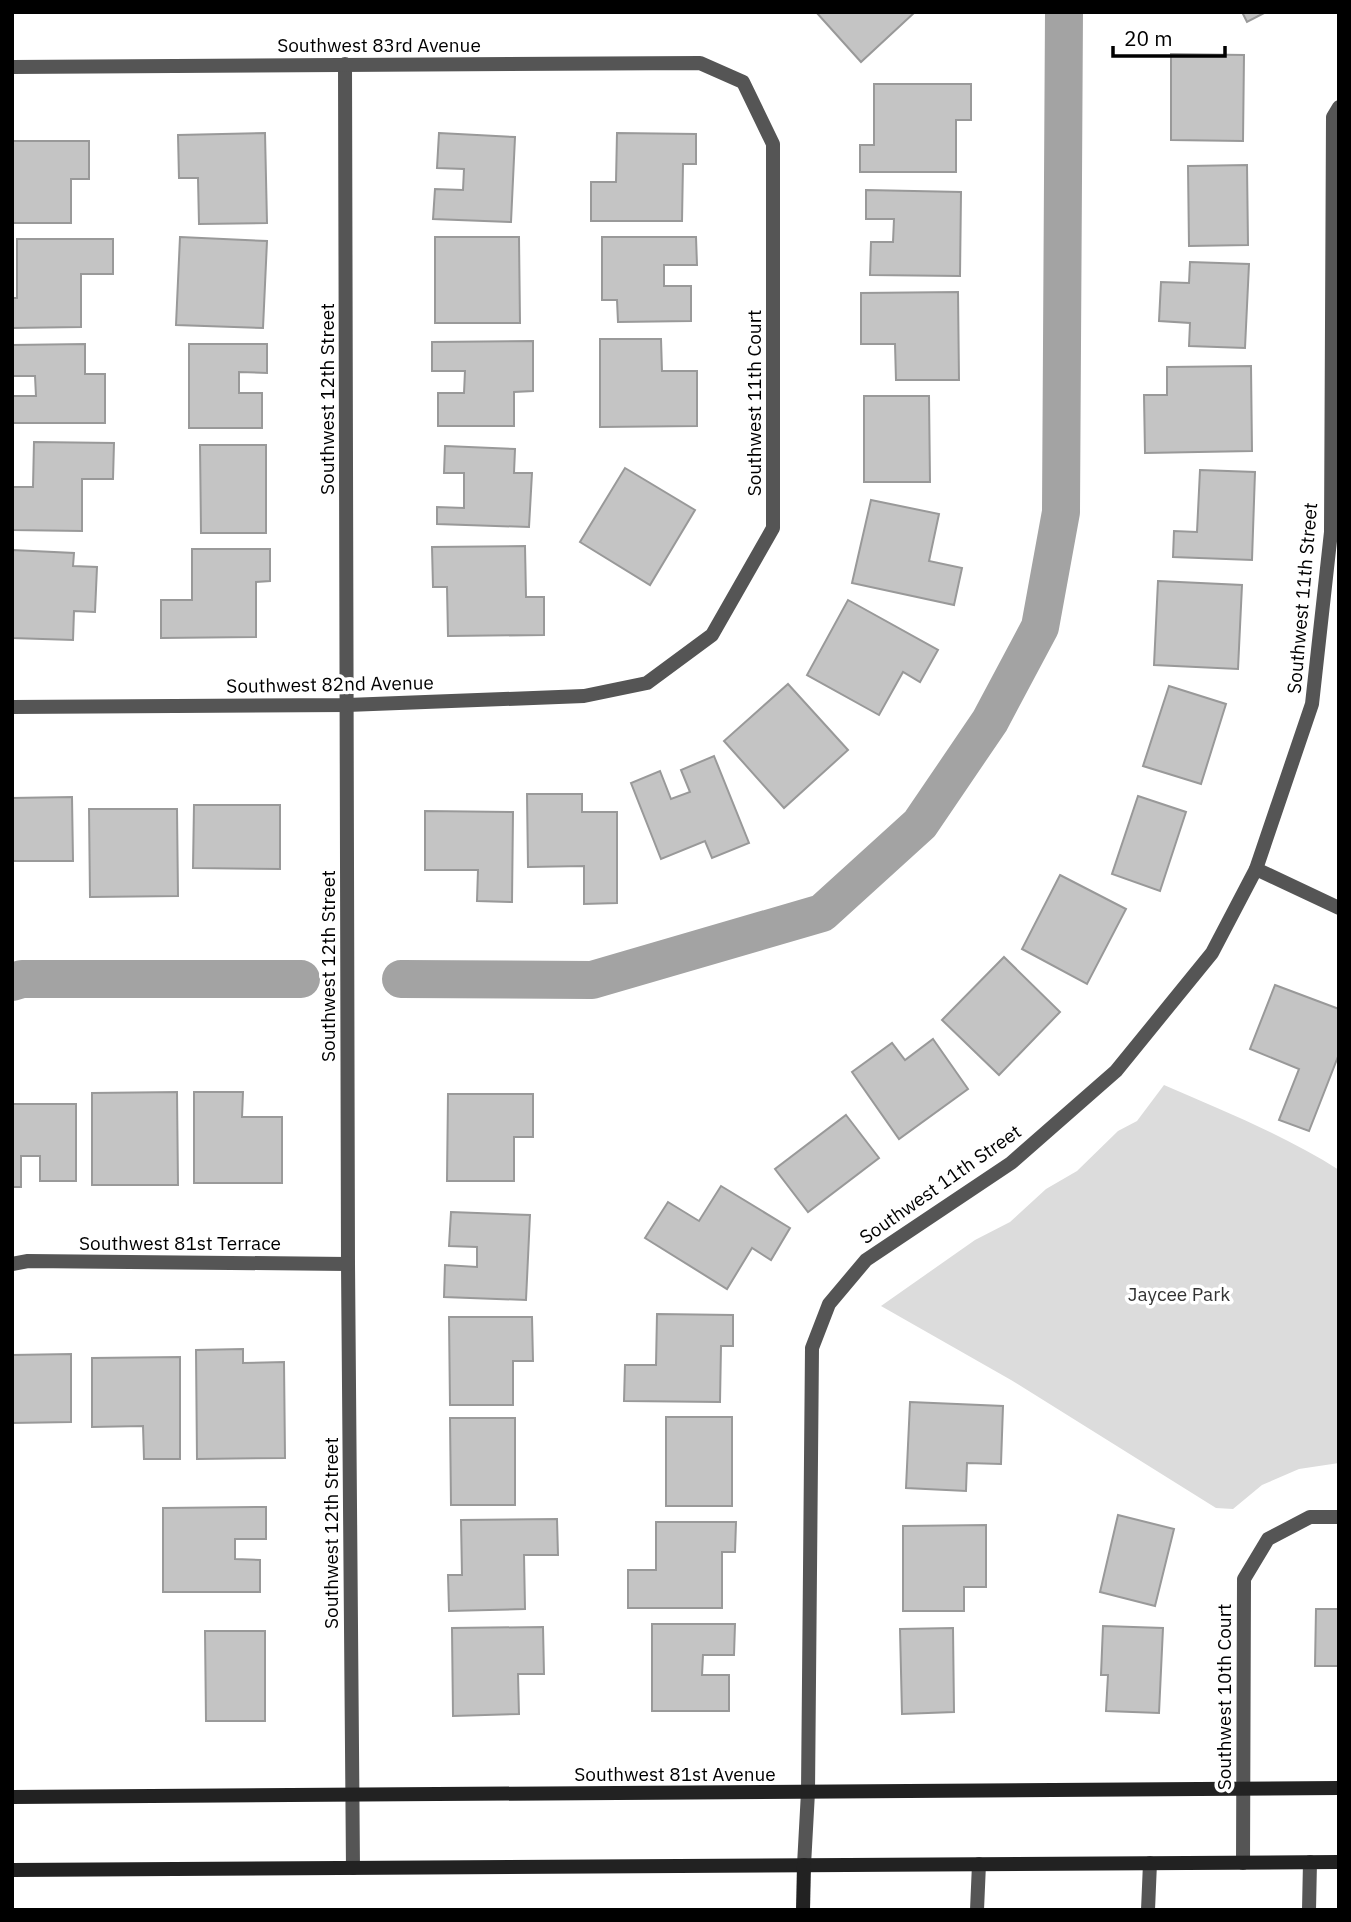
<svg xmlns="http://www.w3.org/2000/svg" width="1351" height="1922" viewBox="0 0 1351 1922" font-family="'IBM Plex Sans',sans-serif">
	<rect width="100%" height="100%" fill="#fff"/>
	<path fill="#dcdcdc" d="M1164,1085c58,25 122,51 175,85v293l-40,6 -37,16 -29,24 -17,-1 -205,-128 -130,-74 94,-66 35,-18 36,-33 31,-18 41,-40 19,-10z"/>
	<g fill="none" stroke-linecap="round" stroke-linejoin="round">
		<g stroke="#a3a3a3" stroke-width="38">
			<path d="M401,979l191,1 230,-67 98,-89 70,-103 50,-94 21,-115 3,-500"/>
			<path d="M12,982l10,-3h279"/>
		</g>
	</g>
	<g fill="#c4c4c4" stroke="#999" stroke-width="2">
		<path d="M816,12h99l-54,50z"/>
		<path d="M1242,12h24l-19,10z"/>
		<path d="M1171,54l73,1 -1,86 -72,-1z"/>
		<path d="M874,84h97v36h-15v52h-96v-27h14z"/>
		<path d="M265,133l2,90 -68,1 -1,-46h-19l-1,-43z"/>
		<path d="M439,133l76,4 -4,85 -78,-3 2,-30 28,1 1,-21 -27,-1z"/>
		<path d="M617,133l79,1v30h-13l-1,57h-91v-39h25z"/>
		<path d="M12,141h77v38h-18v44h-59z"/>
		<path d="M1247,165l1,80 -59,1 -1,-80z"/>
		<path d="M866,190l95,2 -1,84 -90,-1 1,-33h22l1,-23h-28z"/>
		<path d="M180,237l87,4 -4,87 -87,-3z"/>
		<path d="M435,237h84l1,86h-85z"/>
		<path d="M602,237h94l1,28h-33v21h27v35l-73,1 -1,-22h-15z"/>
		<path d="M17,239h96v35h-32v53l-69,1v-30h5z"/>
		<path d="M1190,262l59,2 -4,84 -56,-2 1,-23 -31,-2 2,-39 28,1z"/>
		<path d="M958,292l1,88h-63l-1,-36h-34v-51z"/>
		<path d="M600,339h61l1,32h35v55l-97,1z"/>
		<path d="M533,341v50l-19,1v34h-76v-33h26l1,-22h-33v-29z"/>
		<path d="M85,344v30h20v49h-93v-27h24l-1,-20h-23v-31z"/>
		<path d="M189,344h78v29l-28,-1v21h23v35h-73z"/>
		<path d="M1251,366l1,85 -107,2 -1,-58h23v-28z"/>
		<path d="M864,396h65l1,86h-66z"/>
		<path d="M34,442l80,1 -1,36h-31v52l-70,-1v-43h21z"/>
		<path d="M200,445h66v88h-65z"/>
		<path d="M445,446l70,3 -1,24h18l-3,54 -92,-3v-17l27,1v-35h-20z"/>
		<path d="M625,468l70,42 -45,75 -70,-43z"/>
		<path d="M1200,470l55,2 -3,88 -79,-3 1,-26 23,1z"/>
		<path d="M871,500l68,14 -10,47 33,7 -8,37 -102,-22z"/>
		<path d="M525,546l1,51h18v38l-96,1 -1,-49h-14l-1,-40z"/>
		<path d="M192,549h78v32l-14,1v55l-95,1v-38h31z"/>
		<path d="M12,550l62,3 -1,13 24,1 -2,45 -21,-1 -1,29 -61,-2z"/>
		<path d="M1158,581l84,4 -4,84 -84,-4z"/>
		<path d="M848,600l90,50 -18,32 -17,-10 -24,43 -72,-40z"/>
		<path d="M788,684l60,66 -64,58 -60,-67z"/>
		<path d="M1169,686l57,18 -25,80 -58,-18z"/>
		<path d="M714,756l35,87 -37,15 -7,-17 -44,18 -30,-76 29,-12 11,28 19,-7 -9,-22z"/>
		<path d="M527,794h55v18h35v91l-33,1v-38l-56,1z"/>
		<path d="M1138,796l48,16 -26,79 -48,-17z"/>
		<path d="M72,797l1,64h-61v-63z"/>
		<path d="M194,805h86v64l-87,-1z"/>
		<path d="M89,809h88l1,87 -88,1z"/>
		<path d="M425,811l88,1 -1,90 -35,-1 1,-31h-53z"/>
		<path d="M1060,875l66,34 -39,75 -65,-35z"/>
		<path d="M1004,957l56,55 -61,63 -57,-55z"/>
		<path d="M1275,985l64,24v45l-30,77 -30,-11 20,-51 -49,-20z"/>
		<path d="M933,1039l35,50 -69,50 -47,-67 40,-29 13,17z"/>
		<path d="M177,1092l1,93h-86v-92z"/>
		<path d="M194,1092h49l-1,25h40v66h-88z"/>
		<path d="M448,1094h85v43h-19v44h-67z"/>
		<path d="M12,1104h64v77h-36v-25h-19v31h-9z"/>
		<path d="M846,1115l33,43 -71,54 -33,-43z"/>
		<path d="M721,1186l69,42 -19,32 -19,-12 -25,41 -82,-51 23,-36 31,19z"/>
		<path d="M451,1212l79,3 -4,85 -82,-3 1,-32 32,2v-20l-28,-1z"/>
		<path d="M657,1314l76,1v31h-12l-1,56 -96,-1 1,-36h31z"/>
		<path d="M449,1317h83l1,44h-20v44h-63z"/>
		<path d="M243,1349v14l41,-1 1,96 -88,1 -1,-109z"/>
		<path d="M71,1354v68l-59,1v-68z"/>
		<path d="M180,1357v102h-36l-1,-33 -51,1v-69z"/>
		<path d="M910,1402l93,4 -2,58 -34,-1 -1,28 -60,-3z"/>
		<rect x="666" y="1417" width="66" height="89"/>
		<path d="M450,1418h65v87h-64z"/>
		<path d="M266,1507v32h-31v20l25,1v32h-97v-84z"/>
		<path d="M1118,1515l56,14 -19,77 -55,-14z"/>
		<path d="M557,1519l1,36h-34l1,54 -76,2 -1,-36h14l-1,-55z"/>
		<path d="M656,1522h80l-1,30h-13v56h-94v-38h28z"/>
		<path d="M986,1525v62h-22v24h-61v-85z"/>
		<path d="M1316,1609h23v57h-24z"/>
		<path d="M652,1624h83l-1,31h-31l-1,20h27v36h-77z"/>
		<path d="M1103,1626l60,2 -4,85 -53,-2 2,-36h-7z"/>
		<path d="M543,1627l1,47h-26l1,40 -66,2 -1,-88z"/>
		<path d="M953,1628l1,84 -52,2 -2,-85z"/>
		<path d="M205,1631h60v90h-59z"/>
	</g>
	<g fill="none" stroke-linecap="round" stroke-linejoin="round">
		<g stroke="#555" stroke-width="14">
			<path d="M977,1910l2,-46"/>
			<path d="M1148,1910l2,-47"/>
			<path d="M1309,1910l1,-48"/>
		</g>
		<g stroke="#555" stroke-width="14">
			<path d="M345,64l3,1200 5,604"/>
			<path d="M12,67l688,-4 43,19 30,62v384l-61,107 -65,48 -63,13 -237,9 -335,2"/>
			<path d="M1256,869l83,39"/>
			<path d="M12,1264l16,-3 320,3"/>
			<path d="M1243,1863l1,-284 24,-40 42,-22h29"/>
			<path d="M804,1865l4,-73 4,-444 17,-44 37,-44 145,-97 105,-92 96,-118 44,-84 56,-165 19,-172 2,-415 6,-10"/>
		</g>
		<g stroke="#222" stroke-width="14">
			<path d="M12,1797l1327,-9"/>
			<path d="M12,1870l1327,-8"/>
			<path d="M803,1910l1,-45"/>
		</g>
	</g>
	<g text-anchor="middle" dominant-baseline="central" stroke-width="7" stroke-linejoin="round" paint-order="stroke">
		<g font-size="19" fill="#000" stroke="#fff">
			<text x="379" y="45">Southwest 83rd Avenue</text>
			<text transform="translate(327 399) rotate(-90)">Southwest 12th Street</text>
			<text transform="translate(754 403) rotate(-90)">Southwest 11th Court</text>
			<text transform="translate(1302 598) rotate(-85)">Southwest 11th Street</text>
			<text transform="translate(330 684) rotate(-1)">Southwest 82nd Avenue</text>
			<text transform="translate(328 966) rotate(-90)">Southwest 12th Street</text>
			<text transform="translate(940 1184) rotate(-35)">Southwest 11th Street</text>
			<text x="180" y="1243">Southwest 81st Terrace</text>
			<text transform="translate(331 1533) rotate(-90)">Southwest 12th Street</text>
			<text transform="translate(1224 1697) rotate(-90)">Southwest 10th Court</text>
			<text x="675" y="1774">Southwest 81st Avenue</text>
		</g>
		<g font-size="19" fill="#333" stroke="#fff">
			<text x="1179" y="1294">Jaycee Park</text>
		</g>
	</g>
	<rect width="1351" height="1922" fill="none" stroke="#000000" stroke-width="28"/>
	<path d="M1113 46v10h112v-10" fill="none" stroke="#000000" stroke-width="3.5"/>
	<text x="1124" y="46" font-size="21" fill="#000000" stroke="#ffffff" stroke-width="5" paint-order="stroke">20 m</text>
</svg>
